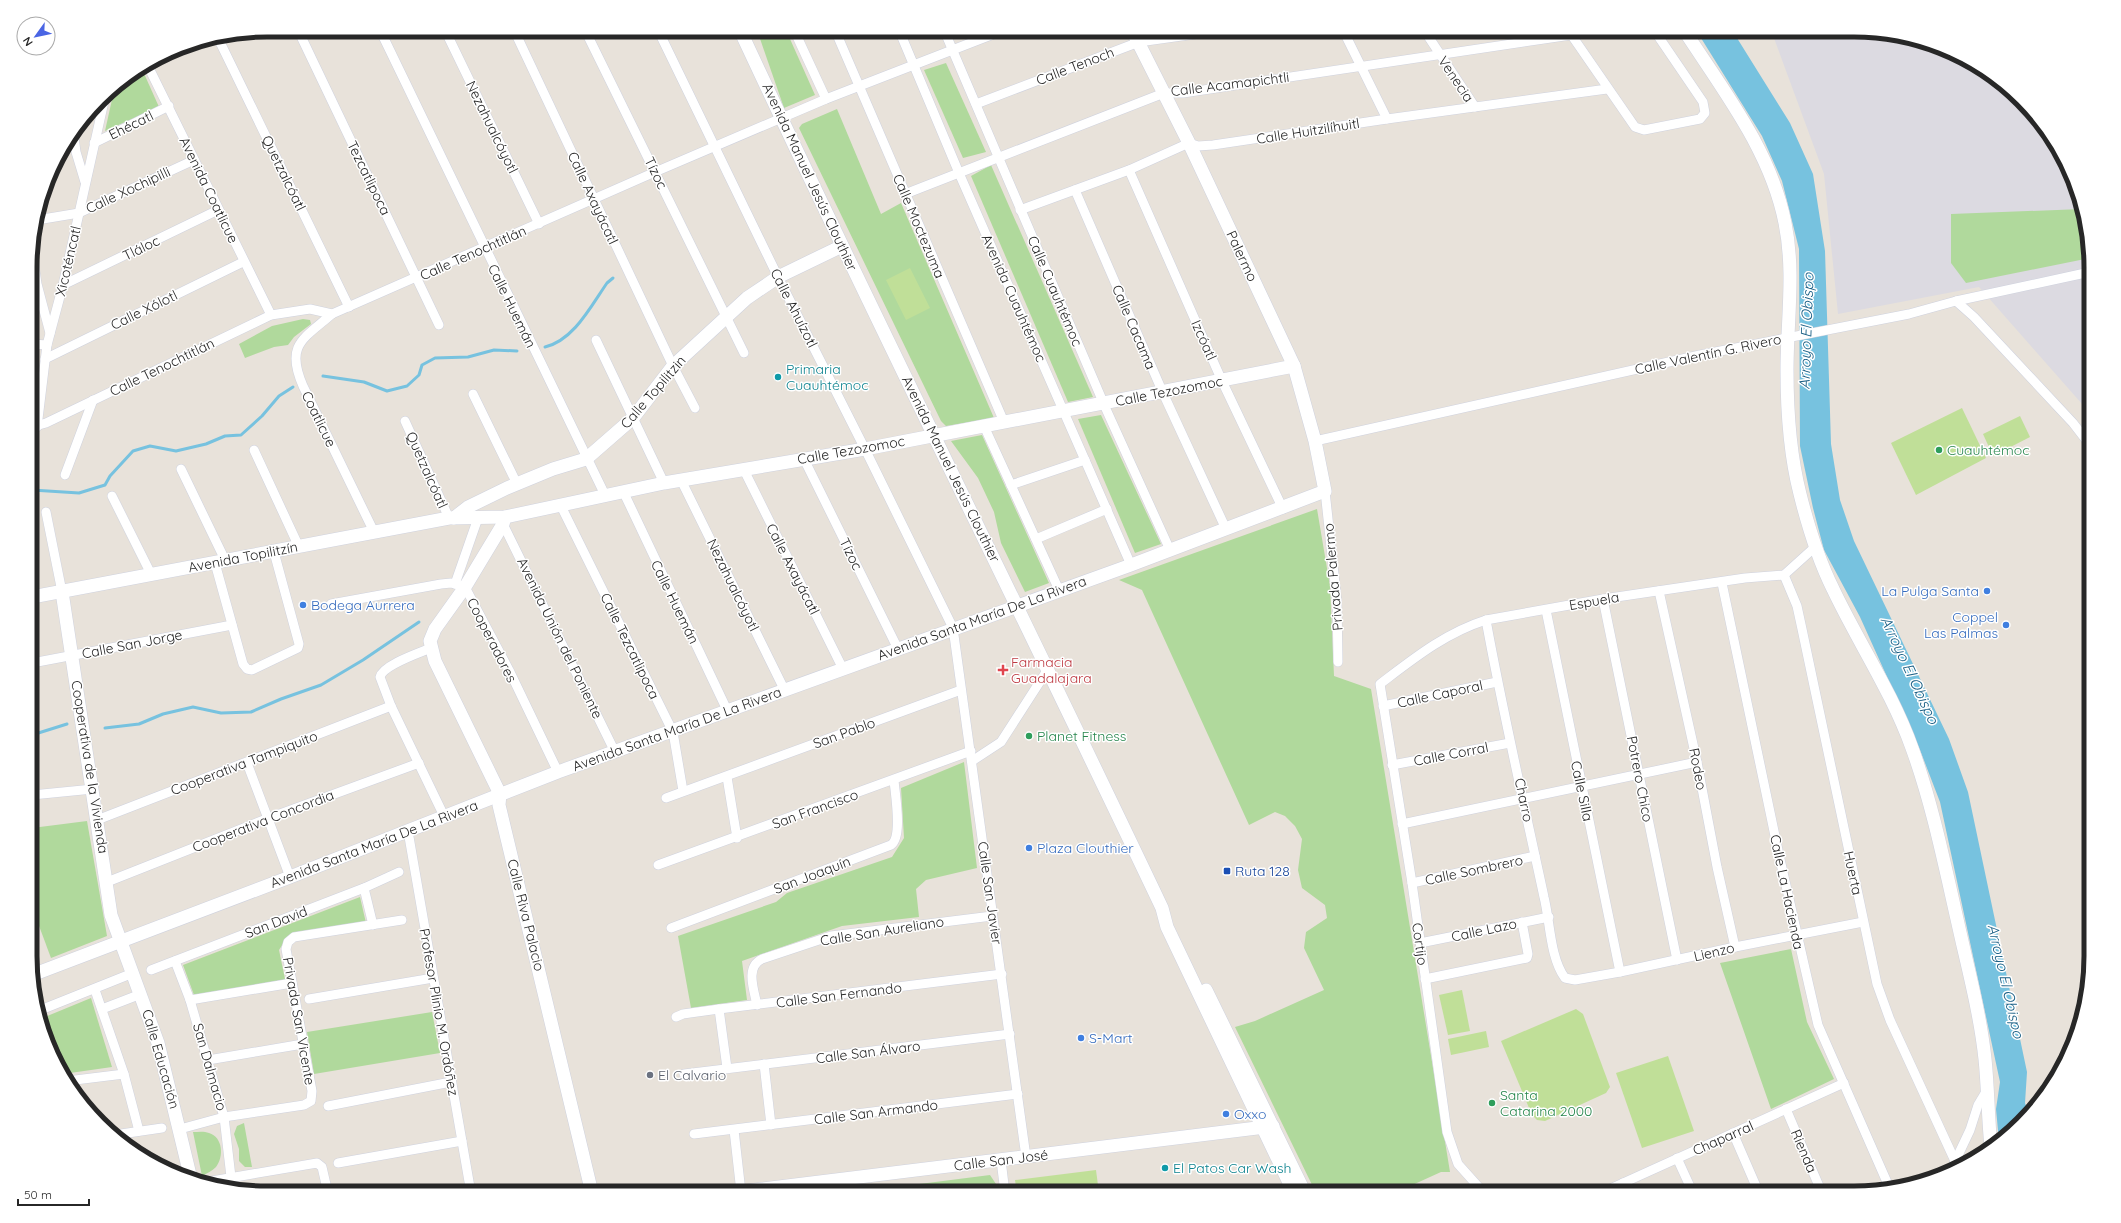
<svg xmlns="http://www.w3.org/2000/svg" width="2121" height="1223" viewBox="0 0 2121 1223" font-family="Quicksand,sans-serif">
	<rect width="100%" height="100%" fill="#e8e2da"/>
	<path fill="#dcdae1" d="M1771,30h83l62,8 57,24 48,37 30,36 28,56 11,60v162l-111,-126 -141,27 -14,-140z"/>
	<g fill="#b0d99c">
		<path d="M757,30h29l29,65 -31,13z"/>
		<path d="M946,63l40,89 -23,6 -39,-88z"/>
		<path d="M142,69l17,38 -54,24 10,-45z"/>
		<path d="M837,109l44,105 20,-11 93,215 -48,8 -5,-5 -142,-293 3,-4z"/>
		<path d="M991,165l102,232 -25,5 -97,-226z"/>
		<path d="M2082,209l8,49 -124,25 -15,-20v-49z"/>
		<path d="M303,319l7,1 1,4 -17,13 -6,8 -14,2 -29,11 -6,-14 33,-18z"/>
		<path d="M1101,415l60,129 -26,9 -57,-134z"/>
		<path d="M982,435l67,148 -24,9 -24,-49 -7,-31 -16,-34 -27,-37z"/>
		<path d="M1317,509l13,77 4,90 37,13 79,483h-9l-33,15 2,6h-94l-81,-166 20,-6 69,-31 -20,-42 2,-16 21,-14 -2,-13 -23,-17 -4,-18 4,-31 -7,-13 -10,-10 -10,-4 -26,13 -107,-235 -23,-10z"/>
		<path d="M964,762l13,106 -51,12 -10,9 3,28 -77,9 -100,35 5,39 -56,8 -13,-72 98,-34 11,-9 105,-36 12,-19 -3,-50z"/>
		<path d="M87,821l20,115 -56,22 -19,-51v-79z"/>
		<path d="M360,897l6,26 -80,16 -7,11 6,29 -3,4 -88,12 -11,-30z"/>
		<path d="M1791,949l16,73 27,57 -63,30 -51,-146z"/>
		<path d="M91,998l21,69 -49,7 -20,-41 -3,-14z"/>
		<path d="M432,1012l8,41 -126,21 -7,-42z"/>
		<path d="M244,1123l8,44h-7l-6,-6v-12l-5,-15 3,-8z"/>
		<path d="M193,1132c5,0 11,-1 16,1 14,4 15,24 7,34 -4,4 -9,6 -14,9z"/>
		<path d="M990,1175l6,9 1,9h-148z"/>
	</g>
	<g fill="#c0df98">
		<path d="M910,268l20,40 -24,12 -20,-40z"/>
		<path d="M1962,408l24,50 -70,37 -25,-52z"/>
		<path d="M2020,416l10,21 -37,19 -10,-22z"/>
		<path d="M1462,990l8,41 -22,4 -9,-40z"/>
		<path d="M1576,1009l7,5 27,73 -4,6 -61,28 -8,-1 -5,-5 -31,-74z"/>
		<path d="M1486,1031l3,16 -38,8 -3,-16z"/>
		<path d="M1668,1056l26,75 -52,17 -26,-75z"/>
		<path d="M1096,1170l3,23h-82l-2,-13z"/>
	</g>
	<path fill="#77c2df" d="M1696,30h36l58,93 23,51 12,77 6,193 9,56 14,41 95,198 19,53 59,280 -2,31 4,11 -8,10 -22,17 -3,-32 4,-27 -60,-280 -20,-52 -60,-133 -36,-67 -11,-42 -13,-62 -1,-197 -17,-68 -20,-45z"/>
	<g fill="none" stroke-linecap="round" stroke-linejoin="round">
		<g stroke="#77c2df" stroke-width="3">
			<path d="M545,347c29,-7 46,-41 62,-64l6,-5"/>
			<path d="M323,376l41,6 23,9 20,-5 12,-11 3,-10 13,-7 33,-1 26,-7 23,1"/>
			<path d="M32,490l47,3 26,-8 5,-9 23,-25 17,-5 26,5 30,-7 19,-8 16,-1 21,-19 17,-20 14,-9"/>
			<path d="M105,728l34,-4 24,-10 30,-7 28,6 30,-1 30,-13 40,-14 42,-25 56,-38"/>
			<path d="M32,735l35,-11"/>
		</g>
		<g stroke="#cfd2de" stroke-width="10">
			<g id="street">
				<path d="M298,30l141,295"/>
				<path d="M380,30l225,465"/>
				<path d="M445,30l94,194"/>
				<path d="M514,30l159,336 22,42"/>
				<path d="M585,30l159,323"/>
				<path d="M658,30l120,247 87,172 88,179 73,529"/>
				<path d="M794,30l32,69"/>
				<path d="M835,30l169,392"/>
				<path d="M899,30l60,143 172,392"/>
				<path d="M944,30l162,379 64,141"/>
				<path d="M1343,30l44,89"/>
				<path d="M1424,30l51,77"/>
				<path d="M1568,30l67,97 9,3 56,-11 5,-6 -2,-11 -49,-72"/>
				<path d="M219,40l130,267"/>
				<path d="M148,66l123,249"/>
				<path d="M976,104l163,-62 85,-12"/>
				<path d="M74,137l2,15 9,30"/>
				<path d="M94,143l75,-37"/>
				<path d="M1129,170l93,211 61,128"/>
				<path d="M1075,190l88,203 63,136"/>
				<path d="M905,194l259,-101h19l388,-58"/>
				<path d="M1020,210l109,-40 60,-27 9,3 15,-1 174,-26 220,-30"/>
				<path d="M37,220l42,-7 115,-53"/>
				<path d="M32,250l5,34 13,49"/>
				<path d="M63,285l155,-75"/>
				<path d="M1956,301l18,16 99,106 17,22"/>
				<path d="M332,314c-29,25 -47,31 -29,72l71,146"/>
				<path d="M596,340l68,143"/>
				<path d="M32,344l15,1"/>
				<path d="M45,359l198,-97"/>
				<path d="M473,394l44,90"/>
				<path d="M405,421l44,97"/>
				<path d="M984,426l75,164"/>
				<path d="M32,427l14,-4 225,-108 39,-6 22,5 323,-142 171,-73 178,-69"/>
				<path d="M37,427l10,-82 16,-60 42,-188"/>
				<path d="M1315,441l385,-86 209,-41 47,-13 134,-29"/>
				<path d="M254,450l45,97"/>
				<path d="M804,459l94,190"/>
				<path d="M181,469l45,93"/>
				<path d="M744,470l99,199"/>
				<path d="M65,475l28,-75"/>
				<path d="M681,480l104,211"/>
				<path d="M1011,485l74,-25"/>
				<path d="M623,491l105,221"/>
				<path d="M1325,491l12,111 1,60"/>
				<path d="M112,496l39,78"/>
				<path d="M561,506l112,226 10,59"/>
				<path d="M46,512l16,80"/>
				<path d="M503,524l112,228"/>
				<path d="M1036,539l71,-30"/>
				<path d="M215,563l28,101 4,5 5,1 46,-22 1,-4 -25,-92"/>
				<path d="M1784,575l13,31 5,23 75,355 13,36 65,141"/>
				<path d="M1722,583l57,272 39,170 72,164"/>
				<path d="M455,584l23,-66"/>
				<path d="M1659,591l38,171 20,105 18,80"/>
				<path d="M1603,599l74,361"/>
				<path d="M331,604l110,-20 10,-1 14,4 44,83 49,102"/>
				<path d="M1546,610l74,362"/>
				<path d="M1486,620c17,93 38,184 58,277 6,24 6,61 21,81l10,2 45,-8 115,-25 128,-25"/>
				<path d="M431,648c-12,5 -48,17 -51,29l11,29 53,110"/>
				<path d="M32,663l200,-38"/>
				<path d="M1383,706l114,-24"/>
				<path d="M972,761l29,-19 47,-73"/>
				<path d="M247,763l43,114"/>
				<path d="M1392,765l118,-22"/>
				<path d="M727,777l10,61"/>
				<path d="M32,795l61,-6"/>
				<path d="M666,798l295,-108"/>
				<path d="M97,820l294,-114"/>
				<path d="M1402,824l295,-62"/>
				<path d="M408,831l63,362"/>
				<path d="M658,865l313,-114"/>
				<path d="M107,882l162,-64 150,-55"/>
				<path d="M1412,883l123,-27"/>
				<path d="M364,888l9,37"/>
				<path d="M671,928l220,-83c12,-8 4,-51 3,-65"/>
				<path d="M1420,943l129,-26"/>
				<path d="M175,961l15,39 34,117 7,60"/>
				<path d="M151,970l213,-82 35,-16"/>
				<path d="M1425,979l102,-21 1,-4 -6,-32"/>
				<path d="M95,990l29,84 15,57"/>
				<path d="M309,999l124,-21"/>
				<path d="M190,1000l102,-17"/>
				<path d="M757,1005c-3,-15 -12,-38 5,-46l69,-23 161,-20"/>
				<path d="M102,1009l39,-15"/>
				<path d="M719,1009l8,59"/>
				<path d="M38,1011l95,-38"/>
				<path d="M676,1017l7,-3 36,-5 283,-35"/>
				<path d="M208,1060l95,-16"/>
				<path d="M764,1064l7,61"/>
				<path d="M684,1074l326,-40"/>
				<path d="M67,1081l57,-7"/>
				<path d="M328,1106l123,-24"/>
				<path d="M1786,1109l36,84"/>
				<path d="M180,1129l44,-12 80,-12 7,-4 1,-10 -26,-142 2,-7 6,-5 108,-17"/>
				<path d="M734,1130l7,62"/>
				<path d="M1733,1133l26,60"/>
				<path d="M694,1134l324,-40"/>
				<path d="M114,1135l48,-7"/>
				<path d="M1677,1158l16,35"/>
				<path d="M1001,1160l4,33"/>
				<path d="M338,1163l124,-22"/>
				<path d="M1951,1170l19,-40 8,-25 9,-15"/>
				<path d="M200,1183l117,-20 5,4 6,26"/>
				<path d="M1623,1183l4,10"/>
				<path d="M1484,1193l-26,-29 -11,-32 -35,-249 -32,-199c33,-25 65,-51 106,-64l117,-21 142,-21 39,-3 31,-28"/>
				<path d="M1601,1193l243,-110"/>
			</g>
		</g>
		<g stroke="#cfd2de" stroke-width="14">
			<g id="secondary">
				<path d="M740,30c137,294 283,585 422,878l5,19 127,266"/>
				<path d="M1684,30c39,60 87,121 101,193 10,49 2,98 2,147 0,41 3,85 13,124 8,32 18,65 33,95 25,53 59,103 79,159 20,55 32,114 45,171 10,46 23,93 28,140 3,29 3,59 6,88"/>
				<path d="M505,517l-2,7 -38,63 -30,42 -5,12 5,20 65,133 -1,11 93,388"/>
				<path d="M454,518l14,-11 39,-19 46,-19 33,-10 47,-41 40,-52 74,-68 31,-21 64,-31"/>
				<path d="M62,592l49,323 47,128 33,136"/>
				<path d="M32,597l417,-79 56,-1 159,-34 201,-34 429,-83"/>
				<path d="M32,975l258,-98 268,-105 573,-207 194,-74 -10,-50 -21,-75 -105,-223 -57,-113"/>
				<path d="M1206,990l99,203"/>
				<path d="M730,1193l543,-67"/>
			</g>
		</g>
		<use href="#street" stroke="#fff" stroke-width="9"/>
		<use href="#secondary" stroke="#fff" stroke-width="13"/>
	</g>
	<g fill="#0f9aa8" stroke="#fff" stroke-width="1.5">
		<circle cx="778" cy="377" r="4"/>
		<circle cx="1165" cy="1168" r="4"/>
	</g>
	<g fill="#2e9e5b" stroke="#fff" stroke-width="1.5">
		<circle cx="1939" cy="450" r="4"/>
		<circle cx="1029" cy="736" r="4"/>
		<circle cx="1492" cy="1103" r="4"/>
	</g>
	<g fill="#3f7fe0" stroke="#fff" stroke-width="1.5">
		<circle cx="1987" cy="591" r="4"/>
		<circle cx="303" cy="605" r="4"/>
		<circle cx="2006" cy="625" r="4"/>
		<circle cx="1029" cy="848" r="4"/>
		<circle cx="1081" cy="1038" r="4"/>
		<circle cx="1226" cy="1114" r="4"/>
	</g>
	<path fill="#e0444e" stroke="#fff" stroke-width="1.5" d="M1001 664h4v4h4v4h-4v4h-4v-4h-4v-4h4z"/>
	<rect fill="#1a4fb4" stroke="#fff" stroke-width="1.5" x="1223" y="867" width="8" height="8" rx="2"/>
	<circle fill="#6b7280" stroke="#fff" stroke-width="1.5" cx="650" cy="1075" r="4"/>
	<g text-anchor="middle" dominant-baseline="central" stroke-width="3" stroke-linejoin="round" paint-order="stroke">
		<g font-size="14" fill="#272727" stroke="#fff">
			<text transform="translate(1075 66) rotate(-21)">Calle Tenoch</text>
			<text transform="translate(1456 79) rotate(56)">Venecia</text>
			<text transform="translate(1230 84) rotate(-7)">Calle Acamapichtli</text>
			<text transform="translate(131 125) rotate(-26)">Ehécatl</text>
			<text transform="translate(492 127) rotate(64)">Nezahualcóyotl</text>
			<text transform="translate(1308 131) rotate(-9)">Calle Huitzilíhuitl</text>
			<text transform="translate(284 173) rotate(64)">Quetzalcóatl</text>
			<text transform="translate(656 173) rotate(64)">Tízoc</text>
			<text transform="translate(810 177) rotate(65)">Avenida Manuel Jesús Clouthier</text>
			<text transform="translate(369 178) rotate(64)">Tezcatlipoca</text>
			<text transform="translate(128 190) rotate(-25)">Calle Xochipilli</text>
			<text transform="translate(209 190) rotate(64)">Avenida Coatlicue</text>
			<text transform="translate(593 198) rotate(65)">Calle Axayácatl</text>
			<text transform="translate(919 226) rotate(67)">Calle Moctezuma</text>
			<text transform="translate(141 248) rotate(-26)">Tláloc</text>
			<text transform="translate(473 253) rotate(-24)">Calle Tenochtitlán</text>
			<text transform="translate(1242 256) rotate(65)">Palermo</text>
			<text transform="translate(68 261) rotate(-77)">Xicoténcatl</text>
			<text transform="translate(1055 291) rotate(67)">Calle Cuauhtémoc</text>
			<text transform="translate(1014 298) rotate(66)">Avenida Cuauhtémoc</text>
			<text transform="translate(512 306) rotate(64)">Calle Huemán</text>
			<text transform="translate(794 308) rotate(63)">Calle Ahuízotl</text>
			<text transform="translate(144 310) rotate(-26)">Calle Xólotl</text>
			<text transform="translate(1134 327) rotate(67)">Calle Cacama</text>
			<text transform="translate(1204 340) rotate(66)">Izcóatl</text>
			<text transform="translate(1708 354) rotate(-12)">Calle Valentín G. Rivero</text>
			<text transform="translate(162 367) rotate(-26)">Calle Tenochtitlán</text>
			<text transform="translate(1169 391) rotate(-11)">Calle Tezozomoc</text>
			<text transform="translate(653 392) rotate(-49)">Calle Topilitzin</text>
			<text transform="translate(319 419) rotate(64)">Coatlicue</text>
			<text transform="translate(851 450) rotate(-10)">Calle Tezozomoc</text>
			<text transform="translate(951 469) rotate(64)">Avenida Manuel Jesús Clouthier</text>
			<text transform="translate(427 470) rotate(66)">Quetzalcóatl</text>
			<text transform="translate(851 554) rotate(64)">Tízoc</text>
			<text transform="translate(243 557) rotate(-11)">Avenida Topilitzín</text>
			<text transform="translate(793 569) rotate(63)">Calle Axayácatl</text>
			<text transform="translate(1333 577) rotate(-95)">Privada Palermo</text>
			<text transform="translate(733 585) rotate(64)">Nezahualcóyotl</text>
			<text transform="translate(1594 601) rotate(-10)">Espuela</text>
			<text transform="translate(675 602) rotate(64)">Calle Huemán</text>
			<text transform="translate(982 618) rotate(-20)">Avenida Santa María De La Rivera</text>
			<text transform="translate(560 638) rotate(64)">Avenida Unión del Poniente</text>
			<text transform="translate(492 640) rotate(63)">Cooperadores</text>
			<text transform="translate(132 644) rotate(-11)">Calle San Jorge</text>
			<text transform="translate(630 646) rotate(64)">Calle Tezcatlipoca</text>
			<text transform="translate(1440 694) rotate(-12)">Calle Caporal</text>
			<text transform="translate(677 729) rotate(-20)">Avenida Santa María De La Rivera</text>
			<text transform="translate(844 733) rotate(-20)">San Pablo</text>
			<text transform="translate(1451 754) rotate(-11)">Calle Corral</text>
			<text transform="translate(244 763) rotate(-21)">Cooperativa Tampiquito</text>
			<text transform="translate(90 767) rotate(81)">Cooperativa de la Vivienda</text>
			<text transform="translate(1698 769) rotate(79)">Rodeo</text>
			<text transform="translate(1640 779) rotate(79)">Potrero Chico</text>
			<text transform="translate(1582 791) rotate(78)">Calle Silla</text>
			<text transform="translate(1524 800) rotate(78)">Charro</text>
			<text transform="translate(815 809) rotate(-20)">San Francisco</text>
			<text transform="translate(263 821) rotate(-21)">Cooperativa Concordia</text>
			<text transform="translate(374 844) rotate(-21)">Avenida Santa María De La Rivera</text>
			<text transform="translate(1474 870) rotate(-12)">Calle Sombrero</text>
			<text transform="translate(1853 873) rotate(78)">Huerta</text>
			<text transform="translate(812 875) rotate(-21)">San Joaquín</text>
			<text transform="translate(1787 892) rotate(78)">Calle La Hacienda</text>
			<text transform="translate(990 893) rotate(82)">Calle San Javier</text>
			<text transform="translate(526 915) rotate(76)">Calle Riva Palacio</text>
			<text transform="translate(276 922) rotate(-21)">San David</text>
			<text transform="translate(1484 930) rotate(-12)">Calle Lazo</text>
			<text transform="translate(882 931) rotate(-9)">Calle San Aureliano</text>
			<text transform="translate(1420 944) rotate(82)">Cortijo</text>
			<text transform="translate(1714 952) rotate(-13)">Lienzo</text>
			<text transform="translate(839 995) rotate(-7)">Calle San Fernando</text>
			<text transform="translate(439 1012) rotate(80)">Profesor Plinio M. Ordóñez</text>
			<text transform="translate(299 1021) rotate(80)">Privada San Vicente</text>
			<text transform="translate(868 1052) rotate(-7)">Calle San Álvaro</text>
			<text transform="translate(161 1059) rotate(74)">Calle Educación</text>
			<text transform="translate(210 1067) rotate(74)">San Dalmacio</text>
			<text transform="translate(876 1112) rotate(-7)">Calle San Armando</text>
			<text transform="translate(1723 1138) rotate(-24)">Chaparral</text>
			<text transform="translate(1804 1151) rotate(67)">Rienda</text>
			<text transform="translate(1001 1160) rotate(-7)">Calle San José</text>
		</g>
		<g font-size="14" fill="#0d838f" stroke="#fff" text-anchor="start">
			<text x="786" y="369">Primaria<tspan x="786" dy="16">Cuauhtémoc</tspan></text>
			<text x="1173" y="1168">El Patos Car Wash</text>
		</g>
		<g font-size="14" fill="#27864d" stroke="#fff" text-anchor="start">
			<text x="1947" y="450">Cuauhtémoc</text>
			<text x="1037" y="736">Planet Fitness</text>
			<text x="1500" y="1095">Santa<tspan x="1500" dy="16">Catarina 2000</tspan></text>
		</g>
		<g font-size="14" fill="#366cbe" stroke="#fff" text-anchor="start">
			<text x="1979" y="591" text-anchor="end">La Pulga Santa</text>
			<text x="311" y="605">Bodega Aurrera</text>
			<text x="1998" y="617" text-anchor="end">Coppel<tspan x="1998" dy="16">Las Palmas</tspan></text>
			<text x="1037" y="848">Plaza Clouthier</text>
			<text x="1089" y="1038">S-Mart</text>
			<text x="1234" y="1114">Oxxo</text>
		</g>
		<g font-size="14" fill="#be3a42" stroke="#fff" text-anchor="start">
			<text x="1011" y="662">Farmacia<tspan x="1011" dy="16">Guadalajara</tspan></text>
		</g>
		<g font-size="14" fill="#164399" stroke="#fff" text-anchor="start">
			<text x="1235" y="871">Ruta 128</text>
		</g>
		<g font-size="14" fill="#5b616d" stroke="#fff" text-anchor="start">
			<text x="658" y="1075">El Calvario</text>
		</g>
		<g font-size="15" font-style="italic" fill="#1b6086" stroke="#fff">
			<text transform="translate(1806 331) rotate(-88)">Arroyo El Obispo</text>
			<text transform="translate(1910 670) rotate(65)">Arroyo El Obispo</text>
			<text transform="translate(2006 981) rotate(77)">Arroyo El Obispo</text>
		</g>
	</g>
	<path d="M0 0H2121V1223H0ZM267 37H1854A230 230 0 0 1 2084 267V956A230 230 0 0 1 1854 1186H267A230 230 0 0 1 37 956V267A230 230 0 0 1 267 37Z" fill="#fff" fill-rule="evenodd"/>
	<path fill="none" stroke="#272727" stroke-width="5" d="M267 37H1854A230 230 0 0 1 2084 267V956A230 230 0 0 1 1854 1186H267A230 230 0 0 1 37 956V267A230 230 0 0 1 267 37Z"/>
	<g transform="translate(36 36) rotate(237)"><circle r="19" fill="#ffffff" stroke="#a9a9a9"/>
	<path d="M0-3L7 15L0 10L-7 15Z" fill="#4a65e4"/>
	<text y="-6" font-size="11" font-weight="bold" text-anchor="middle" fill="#272727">N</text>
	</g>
	<path d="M18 1199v6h71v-6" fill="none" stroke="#272727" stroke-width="2"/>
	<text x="24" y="1199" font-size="12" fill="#272727" stroke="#ffffff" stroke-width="3" paint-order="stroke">50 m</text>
</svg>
